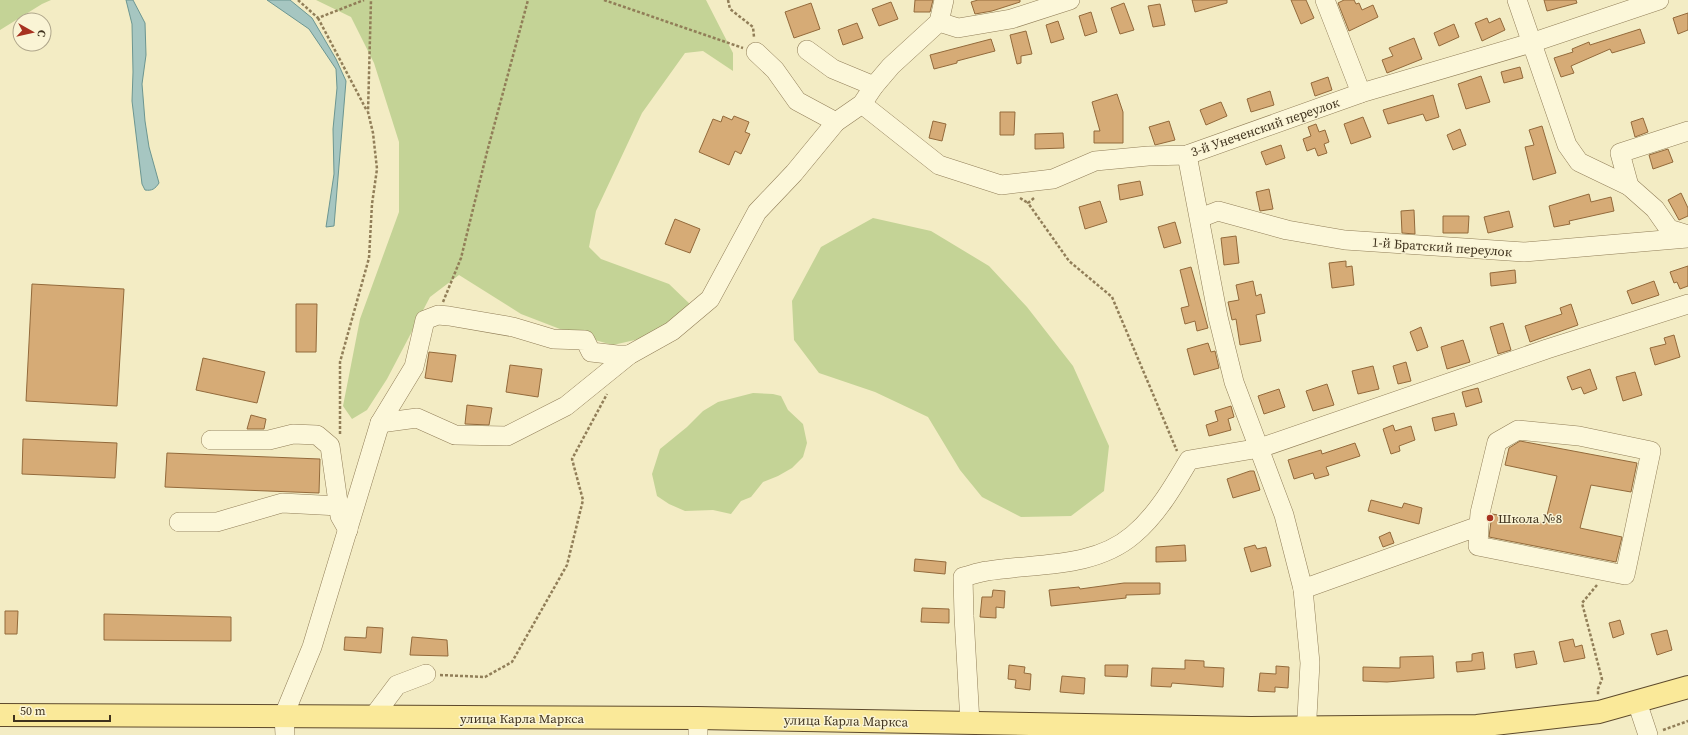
<svg xmlns="http://www.w3.org/2000/svg" width="1688" height="735" viewBox="0 0 1688 735" font-family="'Source Serif 4',serif">
	<rect width="100%" height="100%" fill="#f3ecc4"/>
	<g fill="#c4d396">
		<path d="M0,0h51l-9,4 -42,26z"/>
		<path d="M316,0h390l27,53v18l-30,-20 -18,2 -43,60 -46,98 -7,36 12,12 68,25 24,23 -45,30 -35,8 -40,-11 -52,-20 -62,-39 -29,22 -43,82 -20,31 -15,9 -9,-13 17,-87 39,-107v-70l-25,-79 -23,-46z"/>
		<path d="M873,218l58,13 58,35 38,41 46,59 36,80 -5,45 -33,25 -50,1 -39,-20 -22,-27 -32,-53 -53,-25 -56,-19 -25,-33 -2,-39 29,-54z"/>
		<path d="M753,393l20,1 8,2 7,14 15,14 4,19 -4,14 -11,11 -14,8 -15,6 -12,15 -10,4 -10,13 -18,-4 -28,1 -16,-7 -12,-8 -5,-22 8,-25 27,-22 16,-16 15,-9z"/>
	</g>
	<g fill="#a6c6c1" stroke="#6c9691">
		<path d="M126,0h7l12,23 1,32 -4,29 3,37 4,26 10,36c-4,6 -7,8 -14,7l-3,-6 -10,-83 1,-29 -1,-48z"/>
		<path d="M267,0h23l22,18 24,41 10,22 -12,145 -8,1 8,-53 -1,-45 4,-41 -1,-19 -27,-40z"/>
	</g>
	<g fill="#d6ab76" stroke="#936a3b">
		<path d="M915,0h18l-3,12h-16z"/>
		<path d="M978,0h42v2l-28,9 -17,3 -4,-12z"/>
		<path d="M1192,0h35v3l-32,9z"/>
		<path d="M1291,0h15l8,18 -13,6z"/>
		<path d="M1344,0h10l2,4 3,-1 3,7 11,-5 5,12 -29,14 -11,-28z"/>
		<path d="M1544,0h32l1,3 -30,8z"/>
		<path d="M891,2l7,17 -19,7 -7,-17z"/>
		<path d="M811,3l9,26 -26,9 -9,-26z"/>
		<path d="M1124,3l10,27 -14,4 -9,-26z"/>
		<path d="M1160,4l5,21 -12,2 -5,-21z"/>
		<path d="M1091,12l6,20 -12,4 -6,-20z"/>
		<path d="M1688,13v17l-10,4 -5,-16z"/>
		<path d="M1487,18l2,5 11,-5 5,12 -23,11 -7,-18z"/>
		<path d="M1058,21l6,18 -13,4 -5,-18z"/>
		<path d="M857,23l6,15 -20,7 -5,-15z"/>
		<path d="M1454,24l5,13 -20,9 -5,-13z"/>
		<path d="M1640,29l5,14 -33,10 -2,-4 -39,17 3,7 -13,4 -7,-19 19,-6 -1,-3 17,-7 1,3z"/>
		<path d="M1026,31l6,23 -11,2v7l-4,1 -7,-29z"/>
		<path d="M1414,38l8,21 -35,14 -5,-13 11,-4 -4,-8z"/>
		<path d="M991,39l4,12 -38,10v2l-23,6 -4,-14z"/>
		<path d="M1520,67l3,11 -19,5 -3,-11z"/>
		<path d="M1481,76l9,26 -24,7 -8,-25z"/>
		<path d="M1328,77l4,13 -17,6 -4,-13z"/>
		<path d="M1270,91l4,14 -23,7 -4,-13z"/>
		<path d="M1117,94l6,18v31h-29v-12h6l-8,-29z"/>
		<path d="M1433,95l6,22 -13,4 -3,-7 -35,10 -5,-14z"/>
		<path d="M1221,102l6,14 -21,9 -6,-15z"/>
		<path d="M1000,112h15l-1,23h-14z"/>
		<path d="M723,116l9,4 2,-4 15,6 -4,10 5,2 -9,20 -6,-3 -6,14 -30,-13 14,-33 8,3z"/>
		<path d="M1363,117l8,20 -20,7 -7,-20z"/>
		<path d="M1643,118l5,14 -13,5 -4,-15z"/>
		<path d="M933,121l13,3 -4,17 -13,-3z"/>
		<path d="M1169,121l6,19 -20,5 -6,-18z"/>
		<path d="M1316,124l3,8 6,-2 4,12 -5,2 3,9 -9,3 -3,-8 -8,3 -4,-12 8,-3 -3,-9z"/>
		<path d="M1542,126l14,47 -23,7 -8,-33 9,-2 -5,-15z"/>
		<path d="M1460,129l6,16 -13,5 -6,-15z"/>
		<path d="M1063,133l1,15 -29,1v-15z"/>
		<path d="M1281,145l4,13 -19,7 -5,-13z"/>
		<path d="M1668,149l5,13 -20,7 -4,-14z"/>
		<path d="M1140,181l3,14 -23,5 -2,-15z"/>
		<path d="M1269,189l4,20 -13,2 -4,-19z"/>
		<path d="M1681,193l7,15v8l-9,4 -11,-20z"/>
		<path d="M1589,194l2,8 20,-5 3,14 -45,10 1,3 -16,3 -5,-21z"/>
		<path d="M1100,201l7,21 -22,7 -6,-22z"/>
		<path d="M1414,210l1,24 -13,-1 -1,-22z"/>
		<path d="M1509,211l4,16 -25,6 -4,-16z"/>
		<path d="M1443,216h26l-1,17h-25z"/>
		<path d="M675,219l25,10 -10,24 -25,-9z"/>
		<path d="M1175,222l6,21 -17,5 -6,-21z"/>
		<path d="M1236,236l3,27 -15,2 -3,-27z"/>
		<path d="M1346,261v6l6,-1 2,19 -22,3 -3,-25z"/>
		<path d="M1688,266v20l-8,3 -3,-7 -3,1 -4,-11z"/>
		<path d="M1191,267l17,61 -11,3 -2,-10 -10,3 -4,-16 8,-2 -9,-36z"/>
		<path d="M1515,270l1,13 -25,3 -1,-13z"/>
		<path d="M1253,281l3,15 5,-2 4,19 -9,2 5,26 -21,4 -4,-26 -4,1 -4,-18 11,-2 -3,-15z"/>
		<path d="M1654,281l5,14 -27,9 -5,-13z"/>
		<path d="M32,284l92,5 -7,117 -91,-5z"/>
		<path d="M296,304h21l-1,48h-20z"/>
		<path d="M1571,304l7,21 -48,17 -5,-16 37,-12 -2,-6z"/>
		<path d="M1503,323l8,27 -13,4 -8,-27z"/>
		<path d="M1421,327l7,20 -11,4 -7,-19z"/>
		<path d="M1674,335l6,22 -25,8 -5,-17 16,-4 -2,-6z"/>
		<path d="M1463,340l7,22 -23,7 -6,-22z"/>
		<path d="M1208,343l3,9 4,-1 4,17 -25,7 -7,-26z"/>
		<path d="M429,352l27,3 -4,27 -27,-4z"/>
		<path d="M203,358l62,14 -8,31 -61,-13z"/>
		<path d="M1406,362l5,19 -13,3 -5,-18z"/>
		<path d="M510,365l32,4 -4,28 -32,-5z"/>
		<path d="M1373,366l6,23 -21,5 -6,-23z"/>
		<path d="M1590,369l7,20 -13,5 -3,-7 -9,3 -5,-13z"/>
		<path d="M1635,372l7,23 -19,6 -7,-24z"/>
		<path d="M1327,384l7,21 -21,6 -7,-20z"/>
		<path d="M1478,388l4,14 -16,5 -4,-15z"/>
		<path d="M1279,389l6,18 -21,7 -6,-18z"/>
		<path d="M467,405l25,3 -3,17 -24,-1z"/>
		<path d="M1231,406l3,11 -6,2 3,11 -22,6 -3,-11 12,-4 -3,-10z"/>
		<path d="M1454,413l3,12 -22,6 -3,-13z"/>
		<path d="M251,415l15,4 -2,10h-17z"/>
		<path d="M1393,425l2,6 16,-5 4,14 -16,6 1,5 -9,3 -8,-25z"/>
		<path d="M23,439l94,4 -2,35 -93,-4z"/>
		<path d="M1520,441l117,22 -6,29 -40,-7 -11,43 42,9 -6,25 -127,-25 3,-23 53,9 12,-47 -52,-11 4,-17z"/>
		<path d="M1355,443l5,13 -34,11 3,8 -14,4 -2,-6 -19,6 -6,-19 33,-10 1,4z"/>
		<path d="M167,453l153,6 -1,34 -154,-6z"/>
		<path d="M1250,471h4l6,19 -27,8 -6,-19z"/>
		<path d="M1371,500l31,8 2,-5 18,5 -3,16 -51,-13z"/>
		<path d="M1390,532l4,11 -11,4 -4,-10z"/>
		<path d="M1185,545l1,16 -30,1v-15z"/>
		<path d="M1255,545l2,4 9,-2 5,19 -20,6 -7,-24z"/>
		<path d="M915,559l31,3 -1,12 -31,-3z"/>
		<path d="M1124,583h36v11l-34,1v3l-75,8 -2,-16 30,-3 1,2z"/>
		<path d="M993,590l12,1 -1,17 -8,-1v11l-16,-1 2,-20h10z"/>
		<path d="M922,608l27,1v14l-28,-1z"/>
		<path d="M5,611h13l-1,23h-12z"/>
		<path d="M104,614l127,3v24l-127,-1z"/>
		<path d="M1620,620l4,14 -11,4 -4,-15z"/>
		<path d="M367,627l16,1 -2,25 -37,-3 1,-13 21,1z"/>
		<path d="M1667,630l5,20 -15,5 -6,-21z"/>
		<path d="M412,637l35,3 1,16 -38,-1z"/>
		<path d="M1573,639l2,8 7,-2 3,13 -21,4 -5,-20z"/>
		<path d="M1534,651l3,13 -21,4 -2,-14z"/>
		<path d="M1483,652l2,17 -28,3 -1,-10 16,-1v-7z"/>
		<path d="M1433,656l1,22 -47,4 -24,-1v-14l37,1v-11z"/>
		<path d="M1185,660l19,1v6l20,1 -1,19 -51,-4 -1,4 -20,-1 1,-18 33,1z"/>
		<path d="M1009,665l16,2 -1,6 7,1 -1,16 -15,-2 1,-8 -8,-1z"/>
		<path d="M1105,665h23l-1,12 -22,-1z"/>
		<path d="M1276,666l13,1 -1,21 -13,-1v5l-17,-1 2,-18 16,1z"/>
		<path d="M1062,676l23,2 -1,16 -24,-2z"/>
	</g>
	<g fill="none" stroke-linecap="round" stroke-linejoin="round">
		<g stroke="#917e58" stroke-width="20">
			<g id="minor">
				<path d="M1325,0l36,93"/>
				<path d="M1517,0l50,145 12,17 50,24 26,23 14,20 19,6"/>
				<path d="M939,22l5,-22"/>
				<path d="M807,50l26,19 41,17"/>
				<path d="M756,52l19,18 22,31 39,21"/>
				<path d="M862,104l77,61 62,20 52,-6 42,-18 53,-5 39,-1 174,-62 170,-50 128,-43"/>
				<path d="M1187,155l31,162 16,65 50,133 19,74 7,74 -4,72"/>
				<path d="M1629,186l-9,-33 68,-22"/>
				<path d="M1200,218l18,-7 69,19 58,10 179,12 164,-14"/>
				<path d="M380,423l37,-5 38,17 52,1 59,-30 63,-51 43,-24 38,-32 47,-87 37,-39 42,-51 26,-18 12,-18 17,-20 48,-44 19,6 53,-9 59,-19"/>
				<path d="M211,440h58l24,-6 24,1 13,11 10,70 8,14"/>
				<path d="M179,522h38l65,-19 57,3"/>
				<path d="M1303,589l176,-63 -1,20 147,29 26,-124 -72,-15 -61,-6 -21,12 -17,71 -1,13"/>
				<path d="M1637,702l11,33"/>
				<path d="M373,717l24,-32 29,-11"/>
				<path d="M970,723l-6,-107 -1,-39c8,-2 16,-5 24,-6 48,-8 106,-2 146,-36 24,-20 40,-48 56,-75l71,-12 287,-99 141,-45"/>
				<path d="M285,735l-1,-20 28,-68 68,-224 34,-56 11,-47 13,-5 11,1 64,11 40,12 32,1 6,12 26,3h12"/>
				<path d="M698,735v-17"/>
			</g>
		</g>
		<g stroke="#5e4a2c" stroke-width="24">
			<path id="major" d="M0,715l698,3 553,10 226,-2 122,-14 89,-25"/>
		</g>
		<g stroke="#917e58" stroke-width="2.5" stroke-dasharray="3 2" stroke-linecap="butt">
			<path d="M298,0l20,18 46,-18"/>
			<path d="M604,0l139,48"/>
			<path d="M728,0l2,9 23,18 1,10"/>
			<path d="M318,18l49,93"/>
			<path d="M1020,198l8,5"/>
			<path d="M1034,198l-6,5 41,58 43,36 65,154"/>
			<path d="M443,302l18,-44 26,-106 41,-152"/>
			<path d="M340,434v-72l29,-104 3,-54 5,-35 -4,-36 -5,-21 3,-112"/>
			<path d="M1597,585l-15,18 20,76 -4,10v6"/>
			<path d="M440,675l45,2 27,-15 55,-97 16,-65 -11,-41 35,-65"/>
			<path d="M1663,730l25,-9"/>
		</g>
		<use href="#minor" stroke="#fcf7d9" stroke-width="19"/>
		<use href="#major" stroke="#fae999" stroke-width="22"/>
	</g>
	<circle fill="#a73220" stroke="#faf4d5" stroke-width="1.5" cx="1490" cy="518" r="4"/>
	<g text-anchor="middle" dominant-baseline="central" stroke-width="3" stroke-linejoin="round" paint-order="stroke">
		<g font-size="13" fill="#3f321d" stroke="#faf4d5">
			<text transform="translate(1265 127) rotate(-19)">3-й Унеченский переулок</text>
			<text transform="translate(1442 247) rotate(4)">1-й Братский переулок</text>
			<text x="522" y="718">улица Карла Маркса</text>
			<text transform="translate(846 721) rotate(1)">улица Карла Маркса</text>
		</g>
		<g font-size="13" fill="#3f321d" stroke="#faf4d5" text-anchor="start">
			<text x="1498" y="518">Школа №8</text>
		</g>
	</g>
	<g transform="translate(32 32) rotate(98)"><circle r="19" fill="#faf4d5" stroke="#afa68b"/>
	<path d="M0-3L7 15L0 10L-7 15Z" fill="#a73220"/>
	<text y="-6" font-size="11" font-weight="bold" text-anchor="middle" fill="#3f321d">С</text>
	</g>
	<path d="M14 715v6h96v-6" fill="none" stroke="#3f321d" stroke-width="2"/>
	<text x="20" y="715" font-size="12" fill="#3f321d" stroke="#faf4d5" stroke-width="3" paint-order="stroke">50 m</text>
</svg>
